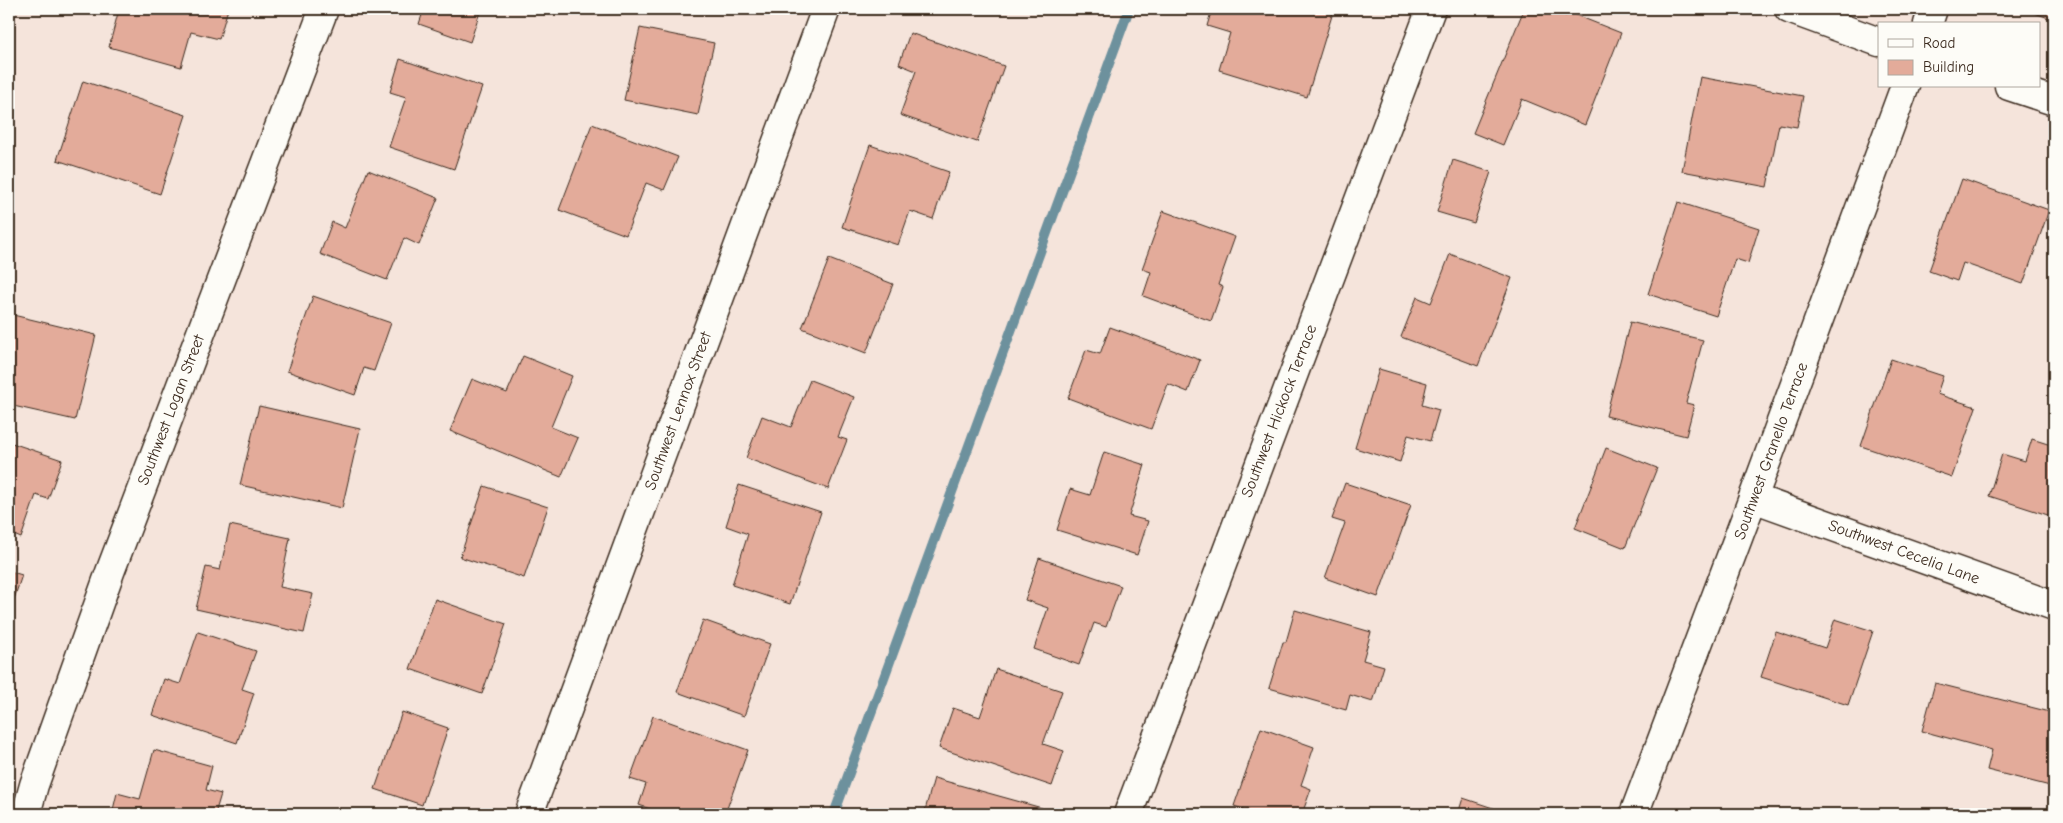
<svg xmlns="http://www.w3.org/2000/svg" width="2063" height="823" viewBox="0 0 2063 823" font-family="'Comic Neue',sans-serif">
	<rect width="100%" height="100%" fill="#f5e4db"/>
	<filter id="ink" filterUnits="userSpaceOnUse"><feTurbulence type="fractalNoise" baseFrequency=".02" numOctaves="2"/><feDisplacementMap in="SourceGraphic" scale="10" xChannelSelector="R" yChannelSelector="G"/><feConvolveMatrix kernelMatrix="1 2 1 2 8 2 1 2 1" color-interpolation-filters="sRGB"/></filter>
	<g filter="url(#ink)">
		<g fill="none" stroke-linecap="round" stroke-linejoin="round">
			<path stroke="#6d919d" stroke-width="10" d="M834,814l295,-805"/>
		</g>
		<g fill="#e3ab9a" stroke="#3b2a1e">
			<path d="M9,9h3l-3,17z"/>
			<path d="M119,9h109l-9,30 -28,-7 -10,35 -72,-20z"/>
			<path d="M424,9h57l-11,33 -51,-18z"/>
			<path d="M1212,9h122l-27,88 -88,-27 11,-37 -23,-7z"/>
			<path d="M1524,9h25l17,7 2,-4 53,21 -36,92 -63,-26 -19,46 -30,-12z"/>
			<path d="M2024,9h30v11z"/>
			<path d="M640,28l74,15 -16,72 -74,-15z"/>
			<path d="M910,33l94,33 -27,76 -77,-27 16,-44 -17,-7z"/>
			<path d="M400,59l82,28 -28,82 -65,-22 17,-50 -16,-5z"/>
			<path d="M1700,77l103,19 -6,31 -18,-3 -12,63 -85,-16z"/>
			<path d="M83,81l103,34 -26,79 -103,-34z"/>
			<path d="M592,124l86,33 -14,33 -18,-7 -20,52 -67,-25z"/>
			<path d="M870,145l79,27 -16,47 -23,-8 -12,34 -56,-18z"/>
			<path d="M1453,160l38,12 -17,51 -37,-11z"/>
			<path d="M368,170l70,28 -19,47 -15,-7 -17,42 -67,-26 12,-32 13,6z"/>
			<path d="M1962,179l87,31 -26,74 -60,-21 -6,18 -28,-10z"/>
			<path d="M1678,202l81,26 -11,35 -13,-4 -19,57 -68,-22z"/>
			<path d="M1163,211l72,26 -17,48 5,2 -12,34 -68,-25 8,-24 -9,-3z"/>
			<path d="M1450,254l62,24 -34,88 -77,-29 16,-40 14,6z"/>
			<path d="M829,259l64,25 -27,69 -64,-25z"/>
			<path d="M313,296l78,27 -17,48 -10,-3 -9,27 -68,-24z"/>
			<path d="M9,314l87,21 -21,85 -66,-15z"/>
			<path d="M1630,322l73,18 -17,63 8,2 -8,31 -80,-20z"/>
			<path d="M1110,327l90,33 -12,32 -20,-8 -17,45 -83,-31 18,-48 14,4z"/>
			<path d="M523,356l49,20 -21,51 27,11 -17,39 -111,-46 22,-52 35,14z"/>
			<path d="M1891,359l52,17 -6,18 39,13 -24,70 -91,-31z"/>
			<path d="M1379,369l48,14 -5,22 17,5 -9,31 -22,-6 -8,27 -45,-14z"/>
			<path d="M810,380l44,17 -16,40 9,3 -19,49 -82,-31 16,-42 29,11z"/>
			<path d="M259,406l101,23 -18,79 -102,-23z"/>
			<path d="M2032,439l22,7v17l-3,8 3,1v45l-65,-21 13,-42 23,7z"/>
			<path d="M9,442l53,18 -14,39 -12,-4 -15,43 -12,-5z"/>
			<path d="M1606,448l51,20 -32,80 -50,-20z"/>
			<path d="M1104,452l41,13 -16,51 19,5 -11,34 -80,-25 13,-41 20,6z"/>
			<path d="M1345,483l66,22 -33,92 -53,-19 20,-55 -13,-4z"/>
			<path d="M739,485l82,27 -31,92 -58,-19 16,-51 -22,-8z"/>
			<path d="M484,486l64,21 -24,71 -64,-21z"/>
			<path d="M230,525l60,13 -10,49 33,7 -9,39 -108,-24 10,-42 14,3z"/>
			<path d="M1039,558l82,28 -15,41 -12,-4 -15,42 -45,-16 14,-41 -23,-8z"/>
			<path d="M9,571l13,4 -11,33 -2,-1z"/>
			<path d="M435,599l71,25 -24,70 -72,-25z"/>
			<path d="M1295,610l76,22 -8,28 21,6 -11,36 -23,-7 -4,15 -77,-22 14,-46h3z"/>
			<path d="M1835,619l38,12 -25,74 -87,-28 15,-45 49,16z"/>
			<path d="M703,620l67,24 -26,72 -67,-24z"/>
			<path d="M198,632l58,19 -14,38 12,4 -17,50 -85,-28 12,-36 16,5z"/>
			<path d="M996,669l66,22 -19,53 21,7 -12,35 -113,-38 14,-40 27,9z"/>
			<path d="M1935,683l119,30v74l-67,-17 5,-20 -70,-19z"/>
			<path d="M402,712l46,16 -26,77 -47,-16z"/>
			<path d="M653,716l95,34 -23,64h-61l-25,-9 7,-21 -16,-5z"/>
			<path d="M1261,728l53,19 -13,38 10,4 -9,25h-44l-24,-8z"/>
			<path d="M154,750l58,16 -6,24 15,4 -6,20 -20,-1 -1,1h-82l5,-21 23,6z"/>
			<path d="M934,778l108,30 -2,6h-116z"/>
			<path d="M1463,798l48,16h-53z"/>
		</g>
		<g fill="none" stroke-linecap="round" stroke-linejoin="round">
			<g stroke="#3b2a1e" stroke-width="31">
				<g id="minor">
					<path d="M1789,9l90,33"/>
					<path d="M1928,24l5,-15"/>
					<path d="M2009,86l45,15"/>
					<path d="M1753,498l301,108"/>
					<path d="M26,814l8,-29 76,-213 214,-563"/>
					<path d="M529,814l297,-805"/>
					<path d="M1128,814l303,-805"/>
					<path d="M1634,814l119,-316 152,-412"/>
				</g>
			</g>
			<use href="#minor" stroke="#fdfcf7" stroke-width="28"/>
		</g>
	</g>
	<g text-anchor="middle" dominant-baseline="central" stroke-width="5" stroke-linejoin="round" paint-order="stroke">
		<g font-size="16" fill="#3b2a1e" stroke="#fdfcf7">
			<text transform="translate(171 410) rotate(-69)">Southwest Logan Street</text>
			<text transform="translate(678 411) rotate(-70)">Southwest Lennox Street</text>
			<text transform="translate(1279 411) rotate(-69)">Southwest Hickock Terrace</text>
			<text transform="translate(1771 451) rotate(-70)">Southwest Granello Terrace</text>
			<text transform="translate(1904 552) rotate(20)">Southwest Cecelia Lane</text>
		</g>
	</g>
	<rect width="2063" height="823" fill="none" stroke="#fdfcf7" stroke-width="30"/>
	<rect x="15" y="15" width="2033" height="793" fill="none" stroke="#3b2a1e" stroke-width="2" filter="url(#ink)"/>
	<rect x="1878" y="22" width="162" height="65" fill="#fdfcf7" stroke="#afa8a0"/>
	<rect x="1888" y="39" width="25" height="8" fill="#fdfcf7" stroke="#afa8a0"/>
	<text x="1923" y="48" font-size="15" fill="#3b2a1e">Road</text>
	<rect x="1888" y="60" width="25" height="15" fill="#e3ab9a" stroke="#afa8a0"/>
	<text x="1923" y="72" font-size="15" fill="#3b2a1e">Building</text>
</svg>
